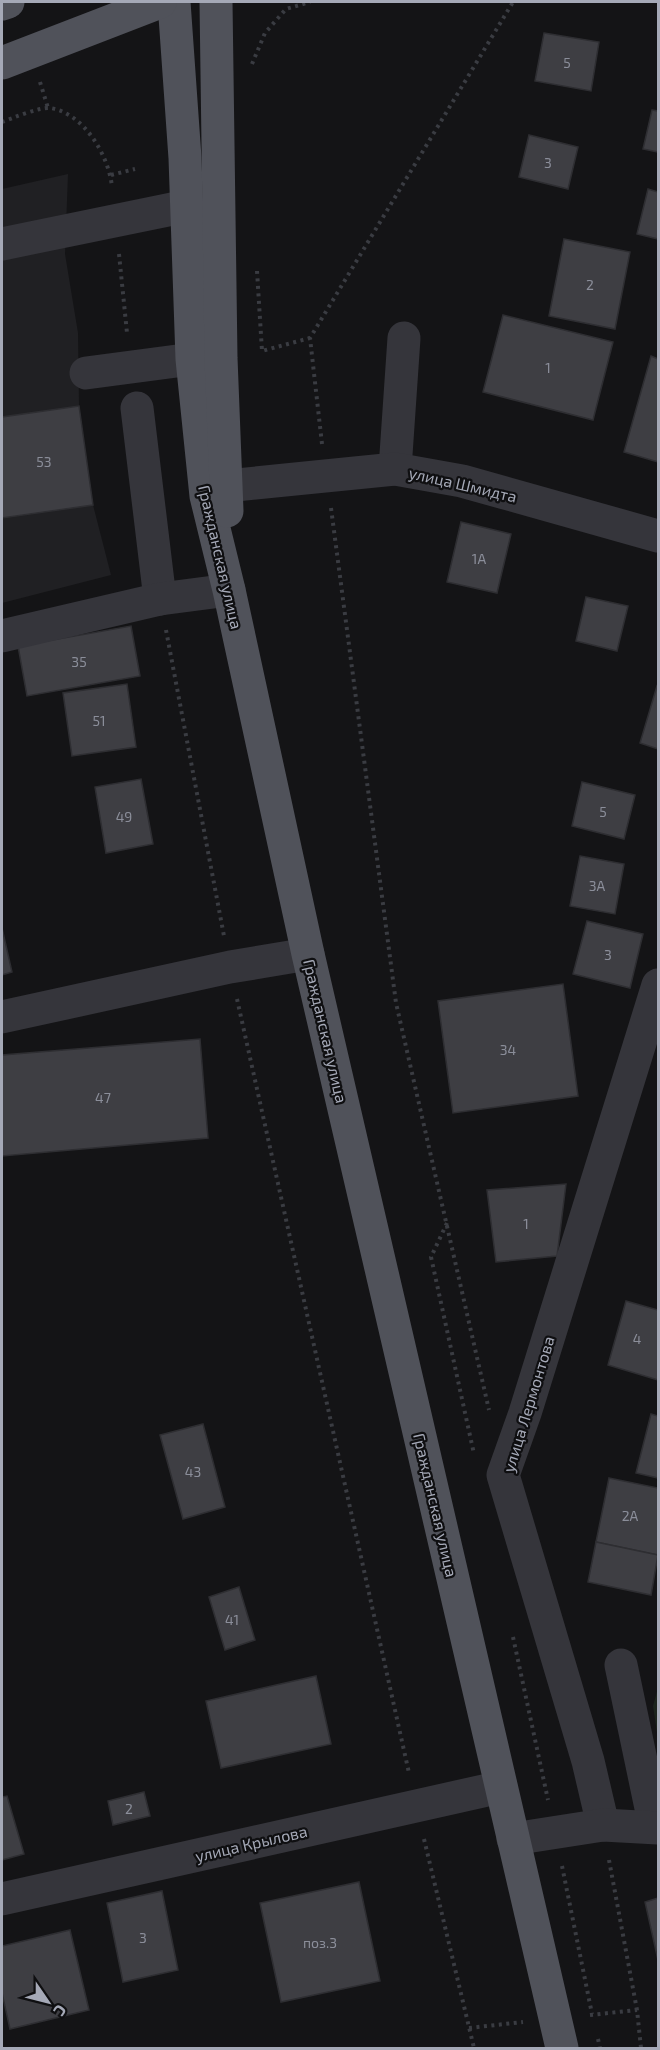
<svg xmlns="http://www.w3.org/2000/svg" width="660" height="2050" viewBox="0 0 660 2050" font-family="'Exo 2',sans-serif">
	<rect width="100%" height="100%" fill="#141416"/>
	<path fill="#202023" d="M68,174l-3,80 13,79 1,73 14,99 18,70 -109,28v-414z"/>
	<path fill="#1c241d" d="M658,1688v51l-5,-33z"/>
	<g fill="#3e3e43" stroke="#2e2e32" stroke-width="1.5">
		<path d="M544,33l55,9 -8,49 -56,-10z"/>
		<path d="M652,110l6,1v41l-15,-3z"/>
		<path d="M529,135l49,12 -10,42 -49,-12z"/>
		<path d="M648,189l10,3v47l-21,-5z"/>
		<path d="M564,239l66,13 -15,77 -66,-13z"/>
		<path d="M503,315l110,27 -20,78 -110,-28z"/>
		<path d="M651,356l7,3v103l-34,-10z"/>
		<path d="M79,406l14,99 -91,13v-101z"/>
		<path d="M461,522l50,12 -14,59 -50,-11z"/>
		<path d="M586,597l42,9 -11,45 -41,-10z"/>
		<path d="M131,626l9,50 -113,20 -9,-50z"/>
		<path d="M127,684l9,63 -64,9 -9,-63z"/>
		<path d="M657,686l1,1v62l-18,-6z"/>
		<path d="M141,779l12,65 -47,9 -11,-66z"/>
		<path d="M582,782l53,13 -11,44 -52,-13z"/>
		<path d="M580,856l44,8 -9,50 -45,-8z"/>
		<path d="M587,921l56,13 -13,54 -57,-14z"/>
		<path d="M2,928l10,44 -10,3z"/>
		<path d="M563,984l15,112 -125,17 -15,-112z"/>
		<path d="M200,1039l8,99 -206,18v-101z"/>
		<path d="M566,1184l-9,72 -61,6 -9,-72z"/>
		<path d="M626,1301l32,9v70l-50,-15z"/>
		<path d="M651,1414l7,2v62l-22,-5z"/>
		<path d="M203,1424l22,83 -42,12 -23,-84z"/>
		<path d="M609,1478l49,10v67l-62,-13z"/>
		<path d="M596,1542l62,13 -7,40 -63,-13z"/>
		<path d="M239,1587l16,53 -30,10 -16,-53z"/>
		<path d="M316,1676l15,68 -110,24 -15,-67z"/>
		<path d="M144,1792l6,24 -37,9 -5,-24z"/>
		<path d="M7,1796l17,58 -22,6v-63z"/>
		<path d="M359,1882l21,99 -99,21 -21,-99z"/>
		<path d="M162,1891l16,79 -55,12 -16,-79z"/>
		<path d="M658,1898v62l-13,-58z"/>
		<path d="M70,1930l19,80 -79,19 -8,-36v-47z"/>
	</g>
	<g fill="none" stroke-linecap="round" stroke-linejoin="round">
		<g stroke="#3a3c42" stroke-width="4" stroke-dasharray="3 4.5" stroke-linecap="butt">
			<path d="M252,64l13,-31 21,-24 24,-7"/>
			<path d="M40,82l8,26"/>
			<path d="M2,122c11,-4 37,-15 48,-14 34,5 59,48 62,79"/>
			<path d="M111,175l24,-6"/>
			<path d="M119,254l8,79"/>
			<path d="M257,271l5,80 48,-13"/>
			<path d="M322,444l-12,-106 203,-336"/>
			<path d="M331,508l65,495 93,407"/>
			<path d="M166,630l58,306"/>
			<path d="M237,999l172,774"/>
			<path d="M447,1223l-16,34 43,197"/>
			<path d="M513,1637l35,163"/>
			<path d="M424,1839l50,209"/>
			<path d="M609,1860l28,150 4,38"/>
			<path d="M562,1866l30,148"/>
			<path d="M590,2015l47,-5"/>
			<path d="M469,2028l54,-6"/>
			<path d="M598,2039l2,9"/>
		</g>
		<g stroke="#35353b" stroke-width="33">
			<path d="M2,244l185,-38"/>
			<path d="M86,373l106,-14"/>
			<path d="M137,408l23,191"/>
			<path d="M395,469l9,-131"/>
			<path d="M226,486l169,-17 67,12 196,55"/>
			<path d="M2,636l158,-37 69,-9"/>
			<path d="M2,1017l228,-50 78,-13"/>
			<path d="M621,1665l34,162"/>
			<path d="M603,1825l-15,-64 -85,-286 22,-62 133,-428"/>
			<path d="M513,1839l90,-14 55,3"/>
			<path d="M2,1899l499,-112"/>
		</g>
		<g stroke="#50525a" stroke-width="33">
			<path d="M174,2l11,156 7,201 14,137 23,94 79,364 254,1094"/>
			<path d="M216,2l5,356 6,153"/>
			<path d="M2,4l6,-2"/>
			<path d="M2,63l158,-61"/>
		</g>
	</g>
	<g text-anchor="middle" dominant-baseline="central" stroke-width="4.5" stroke-linejoin="round" paint-order="stroke">
		<g font-size="14" fill="#8b8e9a">
			<text x="567" y="62">5</text>
			<text x="548" y="162">3</text>
			<text x="590" y="284">2</text>
			<text x="548" y="367">1</text>
			<text x="44" y="461">53</text>
			<text x="479" y="558">1А</text>
			<text x="79" y="661">35</text>
			<text x="99" y="720">51</text>
			<text x="603" y="811">5</text>
			<text x="124" y="816">49</text>
			<text x="597" y="885">3А</text>
			<text x="608" y="954">3</text>
			<text x="508" y="1049">34</text>
			<text x="103" y="1097">47</text>
			<text x="526" y="1223">1</text>
			<text x="637" y="1338">4</text>
			<text x="193" y="1471">43</text>
			<text x="630" y="1515">2А</text>
			<text x="232" y="1619">41</text>
			<text x="129" y="1808">2</text>
			<text x="143" y="1937">3</text>
			<text x="320" y="1942">поз.3</text>
		</g>
		<g font-size="16" fill="#a5a9b7" stroke="#0f0f11">
			<text transform="translate(463 484) rotate(13)">улица Шмидта</text>
			<text transform="translate(221 557) rotate(77)">Гражданская улица</text>
			<text transform="translate(326 1031) rotate(77)">Гражданская улица</text>
			<text transform="translate(528 1404) rotate(-73)">улица Лермонтова</text>
			<text transform="translate(436 1505) rotate(77)">Гражданская улица</text>
			<text transform="translate(251 1843) rotate(-13)">улица Крылова</text>
		</g>
	</g>
	<rect width="660" height="2050" fill="none" stroke="#a5a9b7" stroke-width="6"/>
	<g transform="translate(48 2002) rotate(125)" stroke="#0f0f11" stroke-width="4.5" paint-order="stroke">
	<path d="M0-4.5L10 22L0 15L-10 22Z" fill="#a5a9b7"/>
	<text y="-9" font-size="16" font-weight="bold" text-anchor="middle" fill="#a5a9b7">С</text>
	</g>
</svg>
